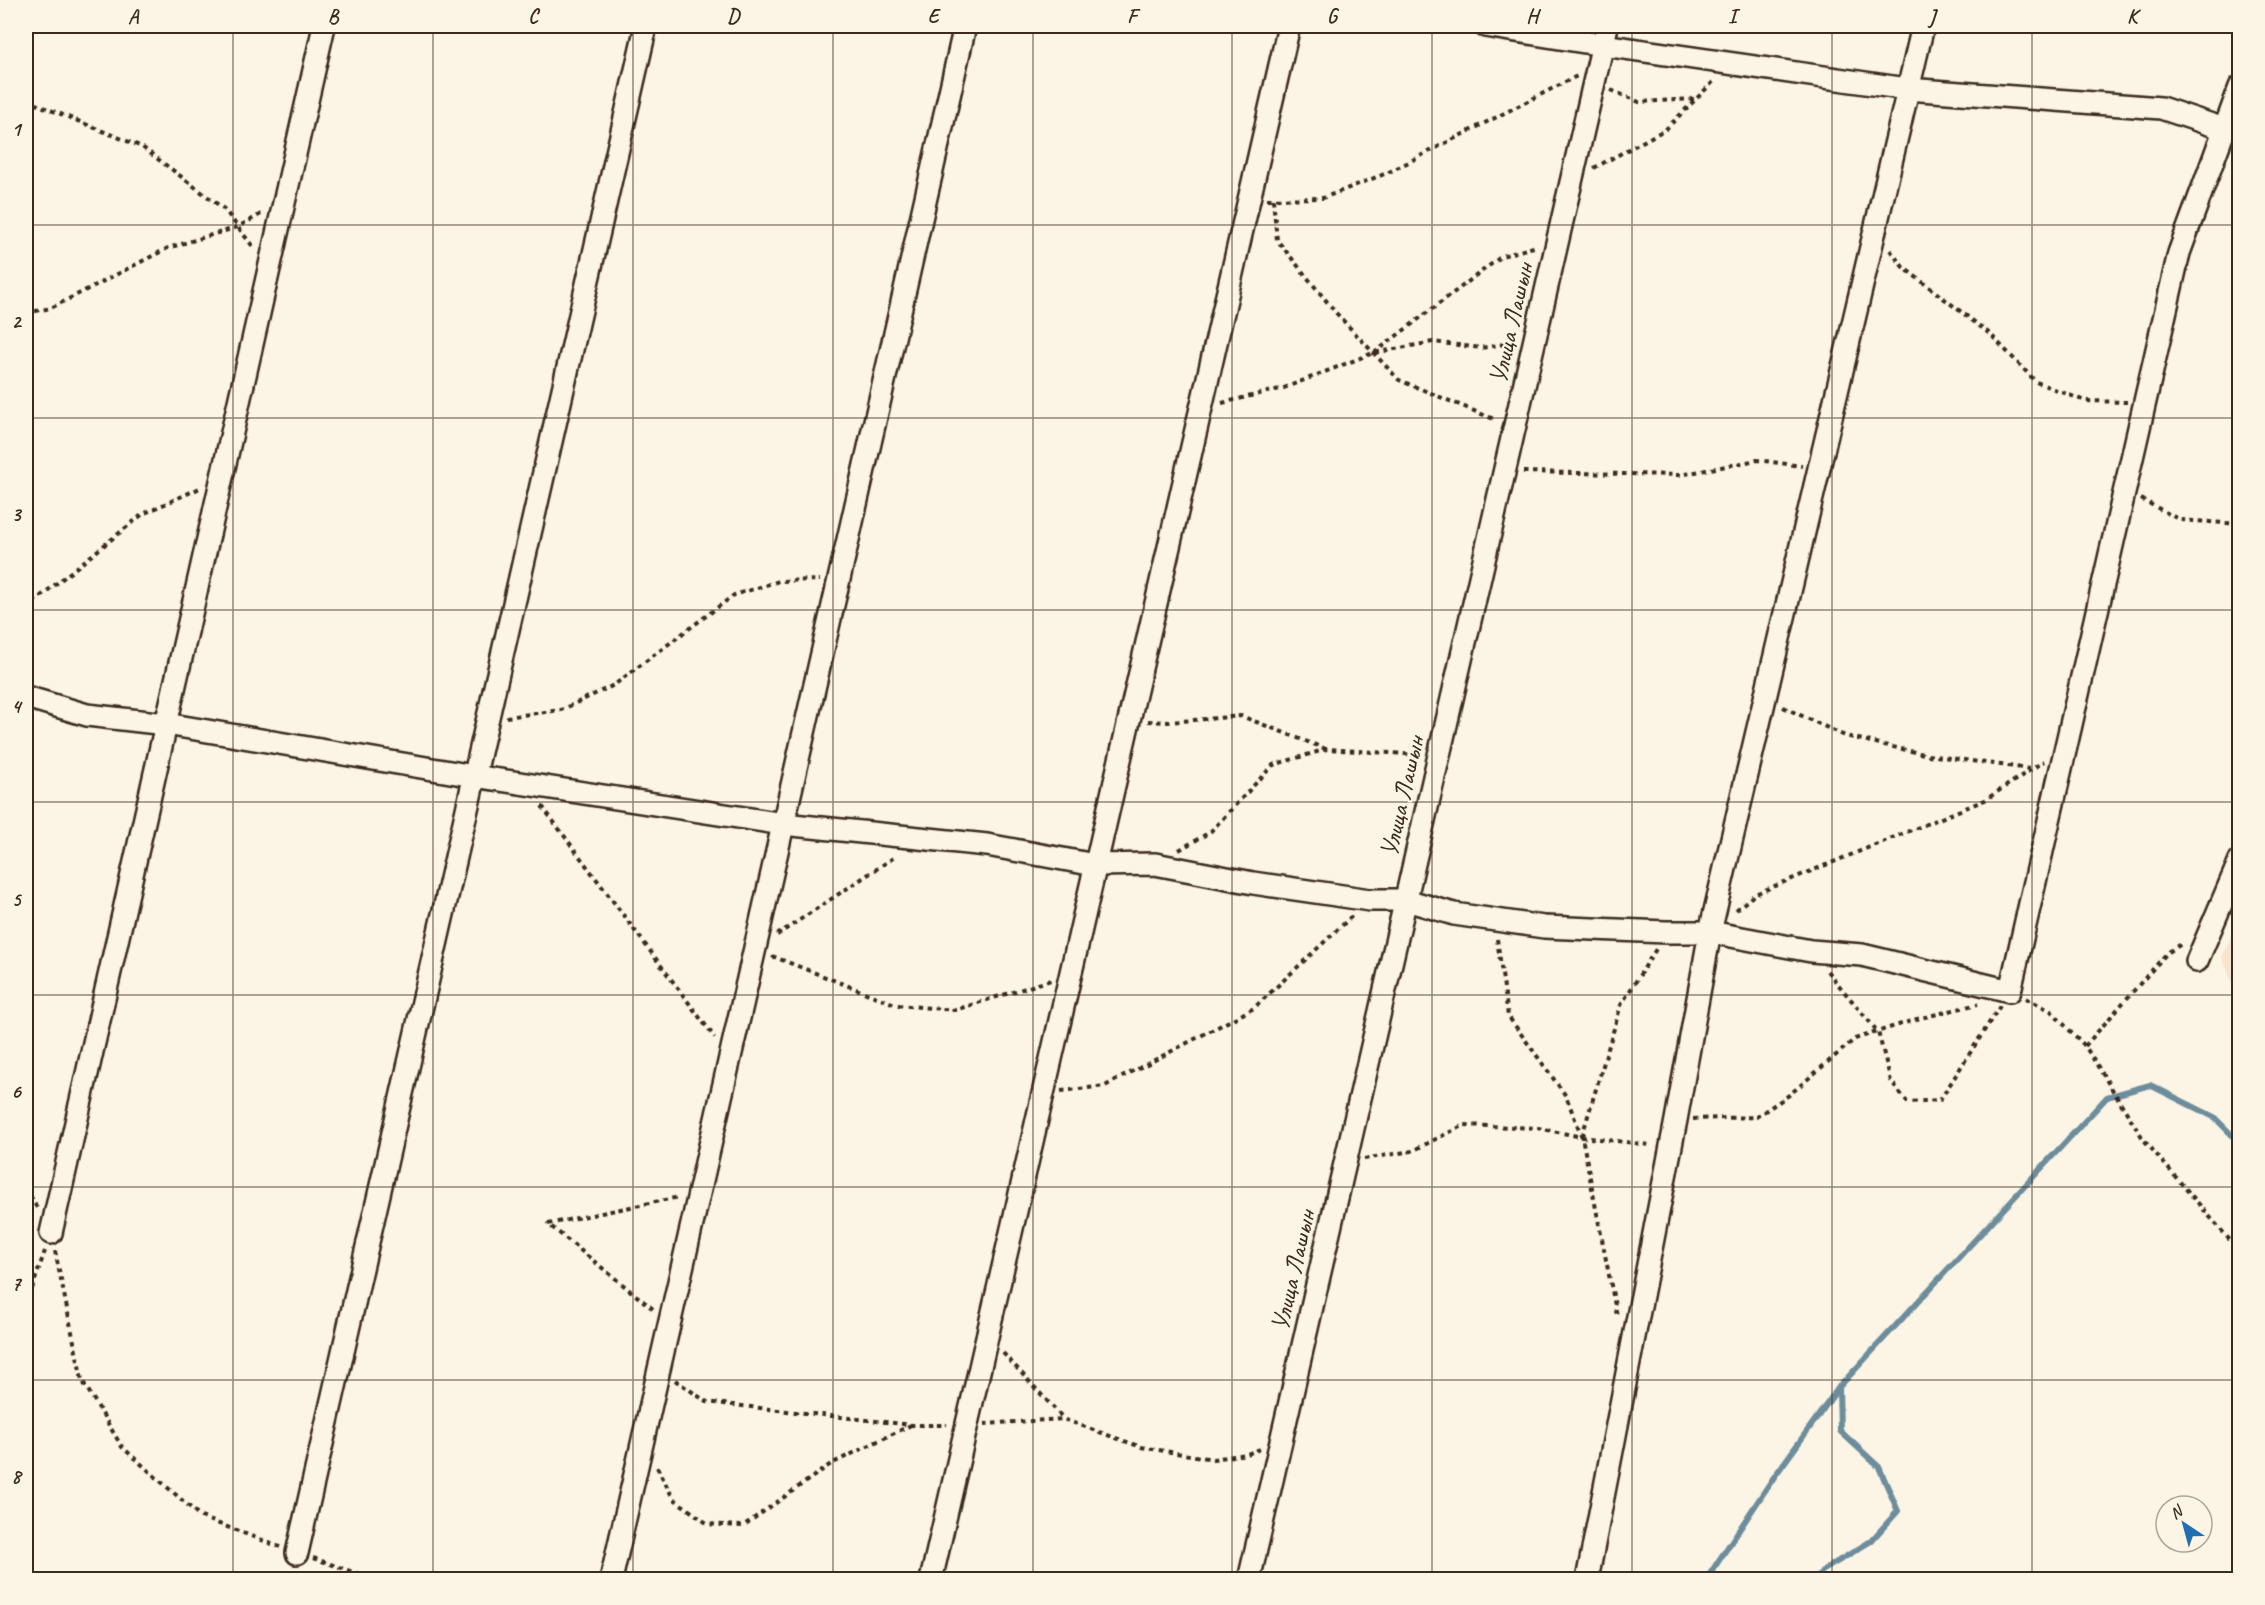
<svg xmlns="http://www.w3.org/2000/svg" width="2265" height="1605" viewBox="0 0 2265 1605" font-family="Caveat,sans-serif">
	<rect width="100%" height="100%" fill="#fcf5e5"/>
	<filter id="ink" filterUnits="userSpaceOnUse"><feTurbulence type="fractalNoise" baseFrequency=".0167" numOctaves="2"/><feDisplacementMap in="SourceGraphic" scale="12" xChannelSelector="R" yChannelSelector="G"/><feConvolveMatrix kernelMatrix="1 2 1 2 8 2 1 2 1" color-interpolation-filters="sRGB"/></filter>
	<g filter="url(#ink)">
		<path fill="#f7e3d0" d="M2239,918v82l-17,-43z"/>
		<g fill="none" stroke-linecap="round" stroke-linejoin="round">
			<g stroke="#6d8d9c" stroke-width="6">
				<path d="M1706,1580l68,-103 65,-90 268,-290 43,-12 64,32 26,26"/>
				<path d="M1816,1580l6,-9 49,-30 27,-30 -19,-44 -39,-36 -1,-44"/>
			</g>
			<g stroke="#3b2a1e" stroke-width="26">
				<g id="minor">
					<path d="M1485,26l118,19 304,44 254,19 63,21"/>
					<path d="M26,697l61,18 79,9 308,52 309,48 204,21 108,20 60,-1 98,19 117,17h36l48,14 90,13 122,5h44l101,19 51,4 148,36 169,-738 61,-166"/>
					<path d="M2197,961l43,-101"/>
					<path d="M51,1233l273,-1207"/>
					<path d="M297,1553l349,-1527"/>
					<path d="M611,1580l354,-1554"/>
					<path d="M931,1580l358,-1554"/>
					<path d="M1249,1580l358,-1554"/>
					<path d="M1587,1580l89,-460 34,-188 213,-906"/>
				</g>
			</g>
			<g stroke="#3b2a1e" stroke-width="4" stroke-dasharray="4.5 4.5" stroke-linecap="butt">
				<path d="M1611,90l28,12 56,-3"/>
				<path d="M26,100l116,47 82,62 30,39"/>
				<path d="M1594,168l72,-39 49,-49"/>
				<path d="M1267,199l56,-1 64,-25 190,-97"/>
				<path d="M1273,199l4,41 60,74 62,66 97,40"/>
				<path d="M1890,250l13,17 87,67 46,48 49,19 42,1"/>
				<path d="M26,313l25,-5 117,-60 70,-21 23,-13"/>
				<path d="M1374,353l128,-97 35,-10"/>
				<path d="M1222,403l62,-15 89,-35 60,-11 48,6 35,-6"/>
				<path d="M1523,472l157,3 77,-15 45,6"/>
				<path d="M2141,499l39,21 60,4"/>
				<path d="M26,608l117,-94 59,-27"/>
				<path d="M1783,707l62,29 83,19 102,14"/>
				<path d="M506,717l55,-7 53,-25 120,-90 45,-14 41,-1"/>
				<path d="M1148,721l21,1 72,-6 85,33"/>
				<path d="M542,806l173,232"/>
				<path d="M1179,850l31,-18 63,-67 54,-16 94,6"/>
				<path d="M1736,910l19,-16 230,-94 59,-39"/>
				<path d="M777,935l119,-79"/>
				<path d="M1497,939l11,77 58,80 16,41 35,179"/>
				<path d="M772,956l125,49 58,5 96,-30"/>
				<path d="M1827,971l51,61 13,49 16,21 33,-2 60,-94"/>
				<path d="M2026,998l25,13 34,35 59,94 96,112"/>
				<path d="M2085,1046l82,-93 16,-10"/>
				<path d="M1061,1091l44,-5 149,-78 98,-92"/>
				<path d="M1693,1119l63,-2 33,-22 66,-56 62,-20 61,-15"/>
				<path d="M1582,1136l39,-131 35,-56"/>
				<path d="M1364,1159l48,-8 52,-26 74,3 44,9 69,8"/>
				<path d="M26,1188l11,20"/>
				<path d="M55,1251l27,129 40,67 79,70 79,30"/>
				<path d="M26,1306l19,-55"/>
				<path d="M653,1309l-105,-85 131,-27"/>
				<path d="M1003,1353l60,65"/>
				<path d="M675,1380l32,22 205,23h35"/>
				<path d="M984,1424l79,-5 78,28 72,12 34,-5 13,-5"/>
				<path d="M657,1467l16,31 35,26 35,2 88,-62 80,-39"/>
				<path d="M313,1558l43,15 28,7"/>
			</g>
			<use href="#minor" stroke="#fcf5e5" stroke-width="21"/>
		</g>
	</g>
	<path fill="none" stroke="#3b2a1e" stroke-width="1.5" stroke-opacity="0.55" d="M233,26v1554M433,26v1554M633,26v1554M833,26v1554M1033,26v1554M1232,26v1554M1432,26v1554M1632,26v1554M1832,26v1554M2032,26v1554M26,225h2214M26,418h2214M26,610h2214M26,802h2214M26,995h2214M26,1187h2214M26,1380h2214"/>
	<g text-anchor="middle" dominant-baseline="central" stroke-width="4.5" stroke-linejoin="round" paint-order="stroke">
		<g font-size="26" fill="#3b2a1e" stroke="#fcf5e5">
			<text transform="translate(1511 323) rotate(-77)">Улица Лашын</text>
			<text transform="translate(1402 796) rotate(-77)">Улица Лашын</text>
			<text transform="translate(1293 1270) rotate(-77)">Улица Лашын</text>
		</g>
	</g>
	<rect width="2265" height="1605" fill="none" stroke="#fcf5e5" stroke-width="66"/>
	<g transform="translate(2184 1524) rotate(324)"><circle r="28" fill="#fcf5e5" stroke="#afa495" stroke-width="1.5"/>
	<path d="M0-4.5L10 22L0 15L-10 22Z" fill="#1f6fb2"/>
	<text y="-9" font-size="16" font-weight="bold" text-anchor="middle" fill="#3b2a1e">N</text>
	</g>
	<rect x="33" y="33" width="2199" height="1539" fill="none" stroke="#3b2a1e" stroke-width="2"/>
	<g font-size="20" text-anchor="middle" font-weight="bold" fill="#3b2a1e">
		<text x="133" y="23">A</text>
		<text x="333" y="23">B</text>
		<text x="533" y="23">C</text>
		<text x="733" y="23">D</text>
		<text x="933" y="23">E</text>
		<text x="1132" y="23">F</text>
		<text x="1332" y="23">G</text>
		<text x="1532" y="23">H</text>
		<text x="1732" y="23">I</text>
		<text x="1932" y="23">J</text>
		<text x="2132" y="23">K</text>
		<text x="16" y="136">1</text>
		<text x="16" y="328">2</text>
		<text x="16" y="521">3</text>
		<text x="16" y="713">4</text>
		<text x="16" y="906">5</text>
		<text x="16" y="1098">6</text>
		<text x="16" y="1290">7</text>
		<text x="16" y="1483">8</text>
	</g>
</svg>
